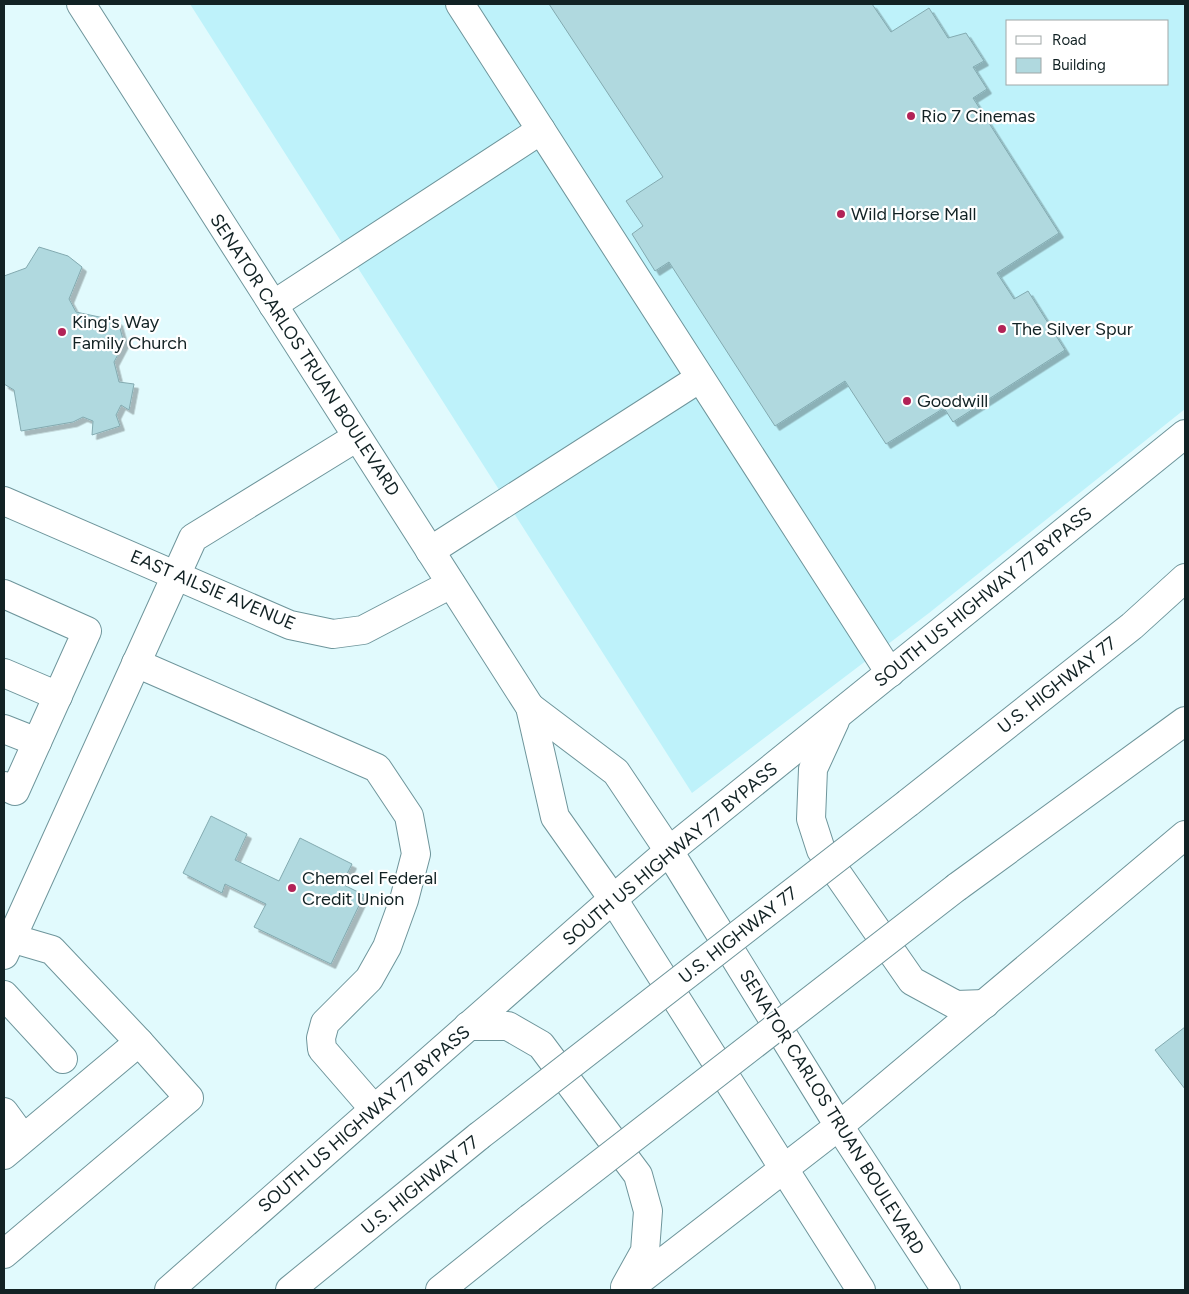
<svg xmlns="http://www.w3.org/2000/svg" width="1189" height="1294" viewBox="0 0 1189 1294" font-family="Figtree,sans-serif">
	<defs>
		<filter id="shadow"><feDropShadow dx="4.5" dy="4.5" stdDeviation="0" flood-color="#0004"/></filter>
	</defs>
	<rect width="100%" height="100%" fill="#e1fafd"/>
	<path fill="#bef2fa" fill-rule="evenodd" d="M190,4h995v405l-256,204 -237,180zM1008,21h160v63h-160z"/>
	<g fill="#b0d9df" stroke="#83aab0" filter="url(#shadow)">
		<path d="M549,4h323l19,28 38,-24 19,30 18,-5 18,28 -11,6 14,22 -14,9 86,135 -62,40 17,26 14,-8 37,59 -112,72 -9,-14 -58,36 -41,-63 -70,45 -106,-164 -14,9 -23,-37 11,-8 -17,-25 37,-24z"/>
		<path d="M39,247l29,9 14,11 -13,32 7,13 42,9 6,22 -10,19 5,20 15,2 -5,26 -8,-5 -5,10 4,11 -28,9 1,-14 -10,-4 -10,5 -52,9 -7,-41 -10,-6v-108l22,-8z"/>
		<path d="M211,816l36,18 -12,26 44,21 21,-43 52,26 -10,20 22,11 -33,69 -77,-37 12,-23 -41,-20 -3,9 -39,-20z"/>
		<path d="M1185,1027v62l-30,-39z"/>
	</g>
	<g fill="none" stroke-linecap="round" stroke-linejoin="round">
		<g stroke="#6e959b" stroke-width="30">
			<g id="minor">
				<path d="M460,4l430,669"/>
				<path d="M273,305l268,-175"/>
				<path d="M4,501l286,124 43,9 30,-4 88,-46"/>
				<path d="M430,551l270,-173"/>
				<path d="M4,594l83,37 -72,160 -11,-5"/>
				<path d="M136,663l241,105 32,48 7,38 -12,46 -17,47 -18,32 -44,44 -4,15 1,11 52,60"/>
				<path d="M4,673l54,23"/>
				<path d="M835,721l-22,48 -2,50 10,31 91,131 44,24 29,-1"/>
				<path d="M4,729l33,13"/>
				<path d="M4,934l7,4 41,12 87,92 -135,113"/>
				<path d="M4,955l189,-417 164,-101"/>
				<path d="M4,995l59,64"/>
				<path d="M468,1026h40l33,19 97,130 10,36 -3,40 -20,36"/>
				<path d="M4,1112l19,26"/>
				<path d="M839,1126l107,164"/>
				<path d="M784,1169l77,121"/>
				<path d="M4,1254l185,-156 -50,-56"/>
				<path d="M169,1290l444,-391 56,-48 516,-417"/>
				<path d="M627,1290l212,-164 346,-291"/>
			</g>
		</g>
		<g stroke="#6e959b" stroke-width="30">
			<g id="major">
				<path d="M81,4l449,703 25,110 58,82 171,270"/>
				<path d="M530,707l86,65 53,79 170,275"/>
			</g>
		</g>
		<g stroke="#6e959b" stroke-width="30">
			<g id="highway">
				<path d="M908,803l224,-177 53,-48"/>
				<path d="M957,887l228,-166"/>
				<path d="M290,1290l189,-154"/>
				<path d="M440,1290l90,-72"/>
			</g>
		</g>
		<use href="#minor" stroke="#fff" stroke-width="28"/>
		<use href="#major" stroke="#fff" stroke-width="28"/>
		<use href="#highway" stroke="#fff" stroke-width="28"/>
		<g stroke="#6e959b" stroke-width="30" stroke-linecap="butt">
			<g id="highway-bridge">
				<path d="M479,1136l429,-333"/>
				<path d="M530,1218l427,-331"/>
			</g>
		</g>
		<use href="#highway-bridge" stroke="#fff" stroke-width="28"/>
	</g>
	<g fill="#b22357" stroke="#fff" stroke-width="2">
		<circle cx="911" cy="116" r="5"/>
		<circle cx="841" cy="214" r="5"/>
		<circle cx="1002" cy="329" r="5"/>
		<circle cx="62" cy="332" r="5"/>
		<circle cx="907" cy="401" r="5"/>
		<circle cx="292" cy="888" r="5"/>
	</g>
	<g text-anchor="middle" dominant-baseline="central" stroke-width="4.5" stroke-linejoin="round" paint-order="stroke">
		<g font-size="18" fill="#122224" stroke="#fff" text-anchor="start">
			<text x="921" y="116">Rio 7 Cinemas</text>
			<text x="851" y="214">Wild Horse Mall</text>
			<text x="72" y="322">King's Way<tspan x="72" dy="21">Family Church</tspan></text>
			<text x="1012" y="329">The Silver Spur</text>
			<text x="917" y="401">Goodwill</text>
			<text x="302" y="878">Chemcel Federal<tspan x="302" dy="21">Credit Union</tspan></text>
		</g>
		<g font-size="18" fill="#122224" stroke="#fff">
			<text transform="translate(305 355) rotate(57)">SENATOR CARLOS TRUAN BOULEVARD</text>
			<text transform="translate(213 590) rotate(23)">EAST AILSIE AVENUE</text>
			<text transform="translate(983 597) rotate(-39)">SOUTH US HIGHWAY 77 BYPASS</text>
			<text transform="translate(1057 685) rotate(-38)">U.S. HIGHWAY 77</text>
			<text transform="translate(670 854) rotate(-40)">SOUTH US HIGHWAY 77 BYPASS</text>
			<text transform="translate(738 935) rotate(-38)">U.S. HIGHWAY 77</text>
			<text transform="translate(832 1112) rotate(58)">SENATOR CARLOS TRUAN BOULEVARD</text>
			<text transform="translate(364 1119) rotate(-41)">SOUTH US HIGHWAY 77 BYPASS</text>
			<text transform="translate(420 1185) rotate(-39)">U.S. HIGHWAY 77</text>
		</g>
	</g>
	<rect width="1189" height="1294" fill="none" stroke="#122224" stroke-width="10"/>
	<rect x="1006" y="20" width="162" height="65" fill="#ffffff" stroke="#a0a7a7"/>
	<rect x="1016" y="36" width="25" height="8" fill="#ffffff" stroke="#a0a7a7"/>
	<text x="1052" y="45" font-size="15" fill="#122224">Road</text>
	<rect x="1016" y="58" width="25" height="15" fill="#b0d9df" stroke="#a0a7a7"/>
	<text x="1052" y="70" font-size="15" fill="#122224">Building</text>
</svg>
